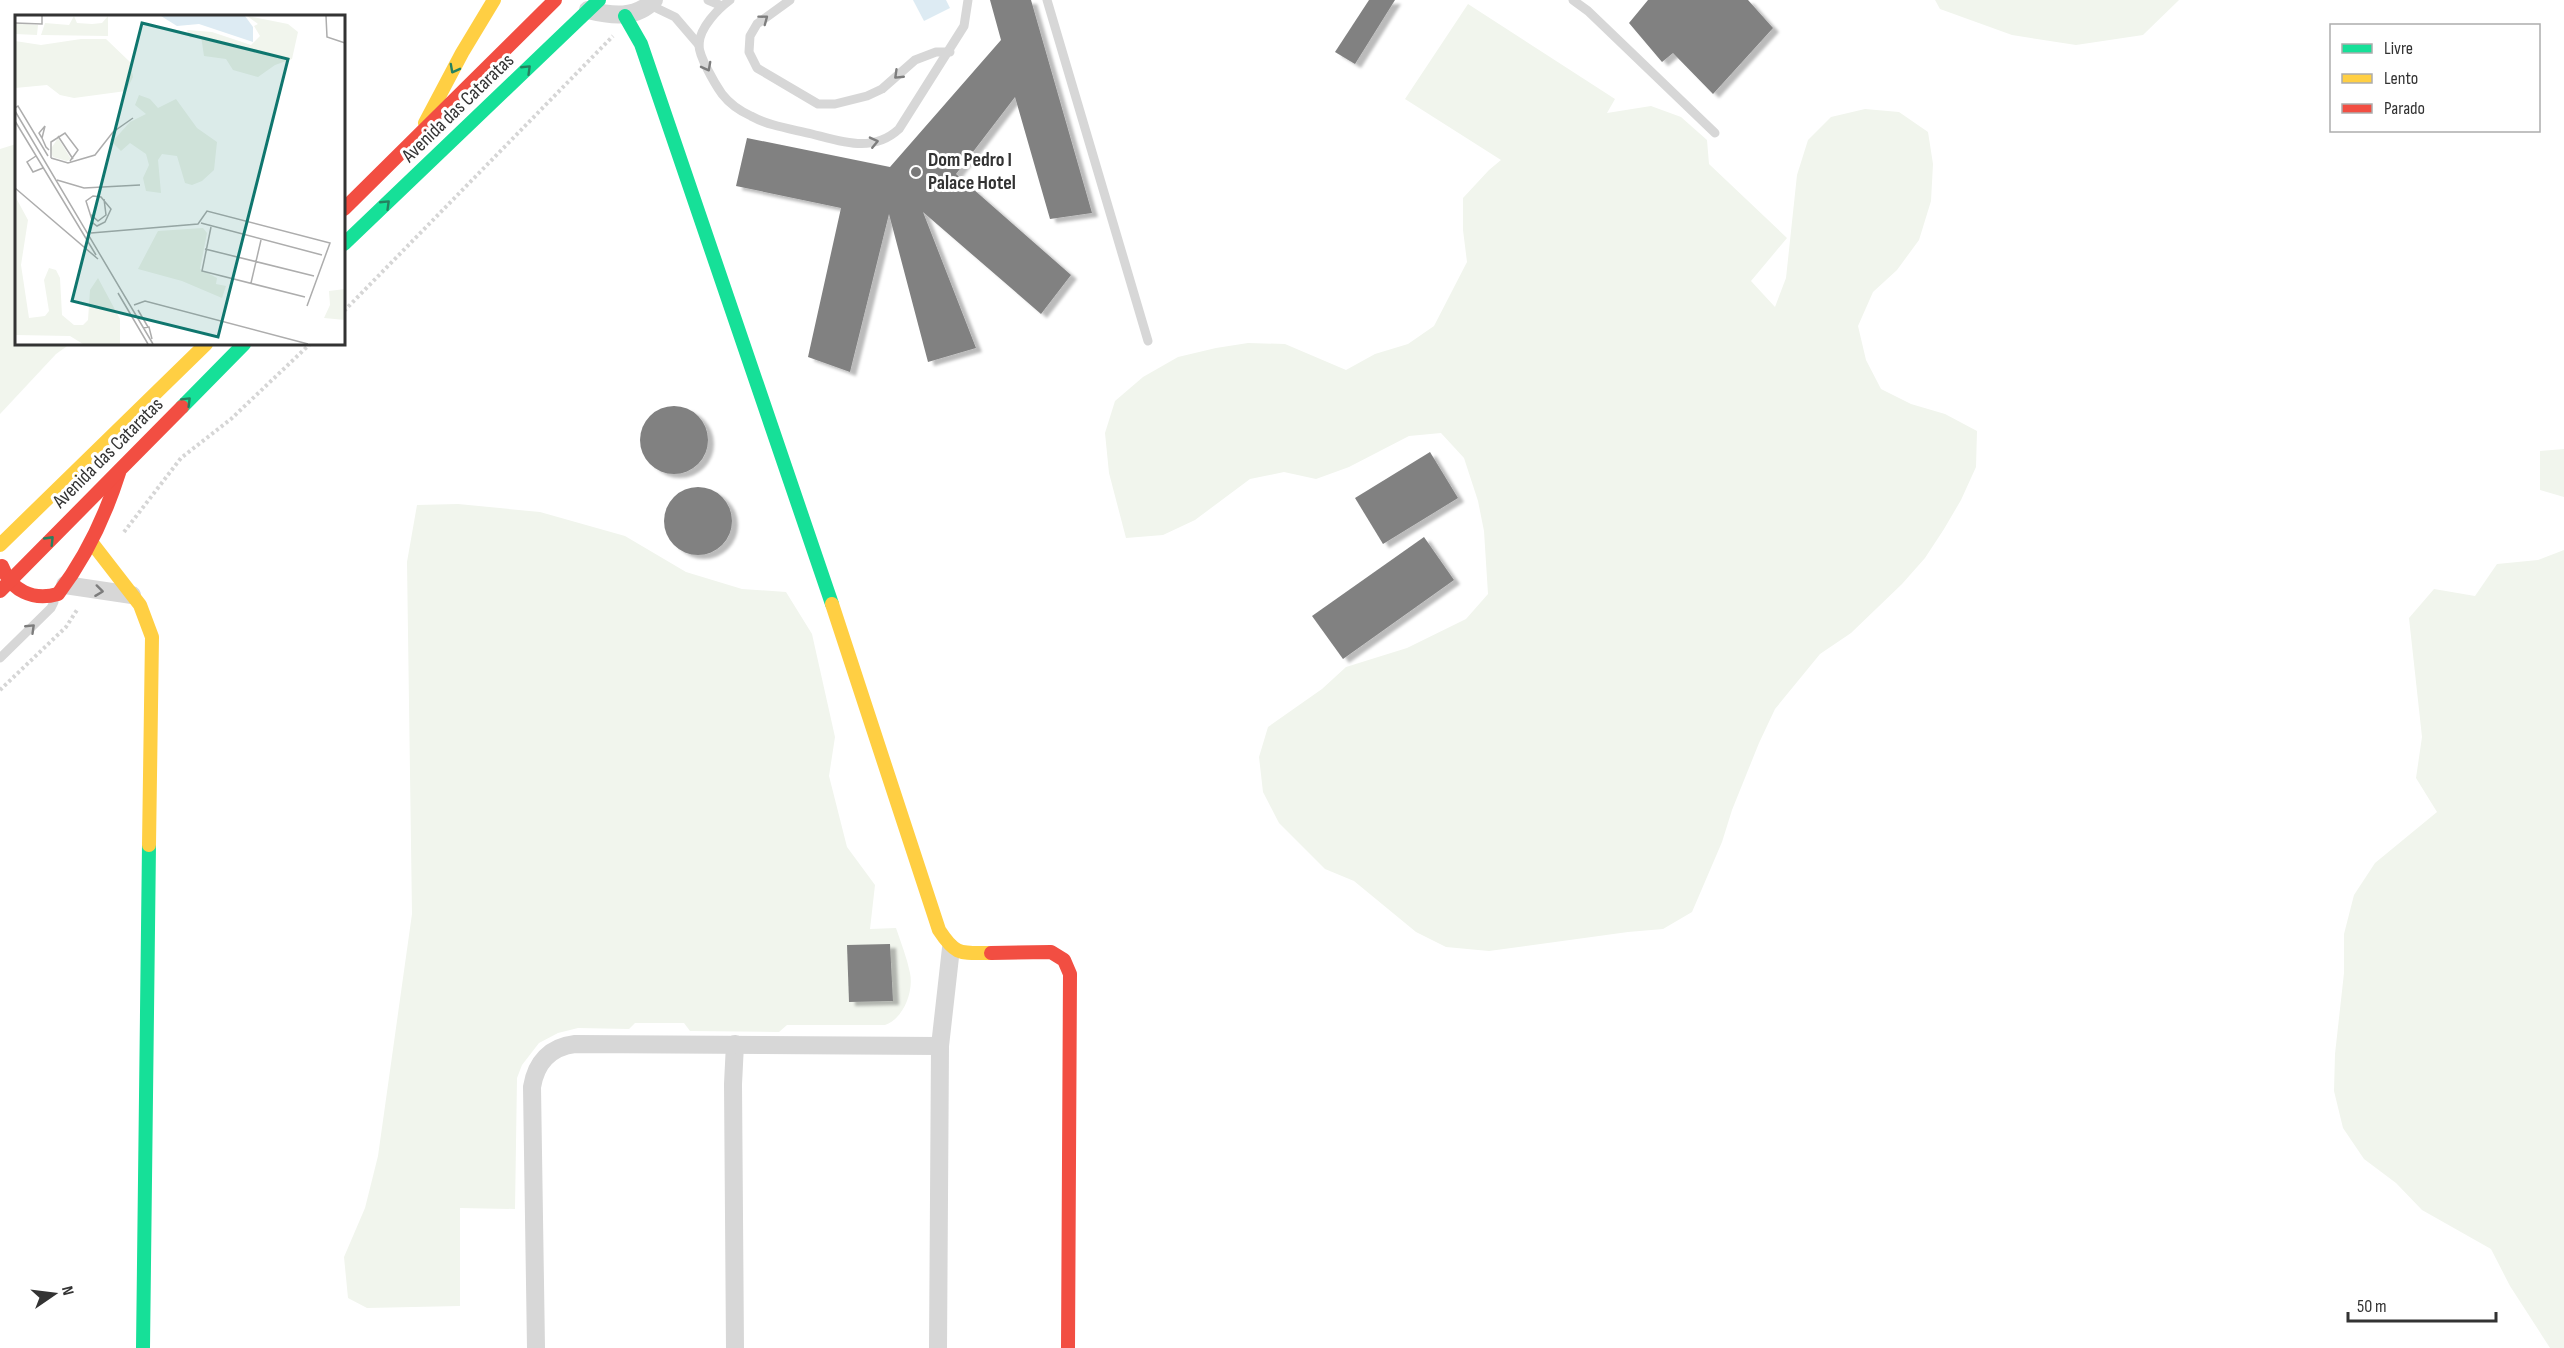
<svg xmlns="http://www.w3.org/2000/svg" width="2564" height="1348" viewBox="0 0 2564 1348" font-family="'Sofia Sans Condensed',sans-serif">
	<defs>
		<filter id="shadow"><feDropShadow dx="6" dy="4" stdDeviation="1.5" flood-color="#0004"/></filter>
	</defs>
	<rect width="100%" height="100%" fill="#fff"/>
	<g fill="#f1f5ed">
		<path d="M1935,0h244l-36,35 -67,10 -64,-10 -72,-26z"/>
		<path d="M1468,4l147,95 -8,14 44,-7 30,11 26,23 2,24 78,74 -36,43 24,26 11,-29 11,-103 11,-35 23,-23 34,-8 34,3 29,20 5,32 -2,37 -12,39 -22,30 -24,22 -15,34 8,34 15,29 30,15 34,10 32,17 -1,36 -15,33 -17,29 -19,29 -23,26 -51,49 -31,21 -45,55 -16,34 -27,67 -10,32 -30,70 -29,17 -35,3 -139,19 -43,-4 -30,-15 -62,-51 -29,-12 -46,-46 -16,-31 -4,-35 9,-30 54,-38 24,-22 61,-19 59,-29 22,-25 -4,-63 -6,-30 -14,-43 -23,-25 -32,3 -60,31 -33,12 -32,-7 -34,7 -55,41 -32,15 -37,3 -17,-65 -4,-40 10,-32 28,-24 35,-20 38,-9 32,-5 37,1 61,26 29,-16 33,-10 26,-18 33,-64 -4,-32v-32l26,-28 12,-10 -96,-61z"/>
		<path d="M16,144v200h54l-14,10 -56,60v-265z"/>
		<path d="M2564,449v48l-24,-7v-39z"/>
		<path d="M458,504l82,8 85,24 61,36 56,17 44,3 26,42 23,103 -6,39 18,71 28,38 -5,44 26,-1c5,15 11,30 14,45 4,19 -7,46 -25,52h-98l-8,7 -89,-1 -6,-8h-49l-6,6 -51,-1 -20,5 -19,10 -17,22 -5,13 -2,131 -55,-1v98l-93,2 -19,-10 -4,-41 21,-49 13,-52 34,-242 -5,-352 10,-57z"/>
		<path d="M2564,550v798h-14l-40,-62 -19,-37 -69,-39 -26,-27 -32,-24 -21,-31 -9,-37 1,-37 9,-81v-39l10,-39 21,-32 62,-51 -21,-34 6,-41 -13,-119 25,-29 41,7 22,-32 41,-4z"/>
	</g>
	<path fill="#ddebf3" d="M913,0h33l4,8 -26,13z"/>
	<g fill="#818181" filter="url(#shadow)">
		<path d="M990,0h41l61,213 -42,6 -35,-122 -59,77 115,101 -30,39 -118,-102 53,136 -48,14 -39,-148 -39,158 -42,-15 33,-149 -105,-22 11,-48 143,29 111,-127z"/>
		<path d="M1369,0h26l-40,64 -20,-12z"/>
		<path d="M1648,0h100l25,28 -60,66 -40,-41 -11,9 -33,-39z"/>
		<circle cx="674" cy="440" r="34"/>
		<path d="M1430,452l28,46 -75,46 -28,-46z"/>
		<circle cx="698" cy="521" r="34"/>
		<path d="M1424,537l30,43 -111,79 -31,-43z"/>
		<path d="M890,944l3,57 -44,1 -2,-57z"/>
	</g>
	<g fill="none" stroke-linecap="round" stroke-linejoin="round">
		<g stroke="#d6d6d6" stroke-width="4" stroke-dasharray="3 3" stroke-linecap="butt">
			<path d="M344,311l269,-275"/>
			<path d="M124,532l57,-74 50,-39 79,-75"/>
			<path d="M0,690l66,-63 11,-17"/>
		</g>
		<g stroke="#d7d7d7" stroke-width="9">
			<path d="M708,0l14,6"/>
			<path d="M730,0c-12,9 -30,27 -31,44 -1,11 16,40 23,50 7,9 18,17 29,22 18,10 41,13 61,18 31,8 61,19 87,-5l65,-103 4,-26"/>
			<path d="M790,0l-33,24 -7,12 -1,16 8,16 61,36h17l32,-8 15,-7 33,-29 21,-8h14"/>
			<path d="M1047,0l101,341"/>
			<path d="M1573,0l15,11 127,122"/>
			<path d="M650,5l25,12 24,28"/>
			<path d="M0,658l51,-50 3,-6"/>
		</g>
		<g stroke="#d7d7d7" stroke-width="18">
			<path d="M588,10c24,6 48,9 66,-10"/>
			<path d="M65,585l67,10"/>
			<path d="M735,1044l-2,40 2,264"/>
			<path d="M536,1348l-4,-261c4,-25 18,-40 43,-43l365,2"/>
			<path d="M938,1348l2,-302 11,-98"/>
		</g>
		<g stroke="#16e098" stroke-width="14">
			<path d="M625,16l16,28 191,560"/>
			<path d="M344,244l255,-244"/>
			<path d="M182,407l62,-63"/>
			<path d="M143,1348l6,-503"/>
		</g>
		<g stroke="#ffcf43" stroke-width="14">
			<path d="M425,123l37,-70 32,-53"/>
			<path d="M92,543l48,62 12,32 -3,208"/>
			<path d="M0,545l206,-201"/>
			<path d="M832,604l107,326c17,26 21,23 52,23"/>
		</g>
		<g stroke="#f24e42" stroke-width="14">
			<path d="M344,209l211,-209"/>
			<path d="M2,566c9,25 31,35 56,28 28,-37 47,-77 61,-121"/>
			<path d="M0,591l182,-184"/>
			<path d="M991,953l60,-1 13,8 6,14 -2,374"/>
		</g>
	</g>
	<defs><path id="oneway-chevron" d="M-2-3.5L2.5 0L-2 3.5" fill="none" stroke-width="1.6" stroke-linecap="round" stroke-linejoin="round" transform="scale(1.5)"/></defs>
	<g stroke="#7d7d7d">
		<use href="#oneway-chevron" transform="translate(764 19) rotate(-37)"/>
		<use href="#oneway-chevron" transform="translate(707 67) rotate(62)"/>
		<use href="#oneway-chevron" transform="translate(898 75) rotate(136)"/>
		<use href="#oneway-chevron" transform="translate(874 142) rotate(-13)"/>
		<use href="#oneway-chevron" transform="translate(99 591) rotate(7)"/>
		<use href="#oneway-chevron" transform="translate(31 628) rotate(-44)"/>
	</g>
	<g stroke="#268160">
		<use href="#oneway-chevron" transform="translate(454 69) rotate(118)"/>
		<use href="#oneway-chevron" transform="translate(527 69) rotate(-44)"/>
		<use href="#oneway-chevron" transform="translate(386 204) rotate(-44)"/>
		<use href="#oneway-chevron" transform="translate(187 401) rotate(-45)"/>
		<use href="#oneway-chevron" transform="translate(50 540) rotate(-46)"/>
	</g>
	<circle fill="#7a7a7a" stroke="#fff" stroke-width="2" cx="916" cy="172" r="6"/>
	<g text-anchor="middle" dominant-baseline="central" stroke-width="6" stroke-linejoin="round" paint-order="stroke">
		<g font-size="20" fill="#333" stroke="#fff">
			<text transform="translate(458 108) rotate(-44)">Avenida das Cataratas</text>
			<text transform="translate(108 453) rotate(-45)">Avenida das Cataratas</text>
		</g>
		<g font-size="20" font-weight="bold" fill="#333" stroke="#fff" text-anchor="start">
			<text x="928" y="160">Dom Pedro I<tspan x="928" dy="23">Palace Hotel</tspan></text>
		</g>
	</g>
	<g transform="translate(15 15)">
		<rect width="330" height="330" fill="#fff"/>
		<path d="M59,1l3,7 15,1 10,-1 6,-7v20l-67,-1 4,-12 24,2zM232,1l41,8 10,8 -6,27 -17,6 -17,12 -25,-7 -7,-11 -22,-3 -3,-20 -11,2 -3,-8 25,2 39,13 9,-9 -6,-10 4,-2zM0,8l23,2 -1,10 -22,-1zM66,24h25l24,23 3,15 -7,14 -52,7 -14,-3 -13,-10 -32,3v-47l26,4zM124,80l11,4 8,9 18,-9 21,29 20,14 -3,28 -12,11 -10,4 -7,-2 -8,-27 -15,-2 -4,6 3,33 -15,-2 -3,-13 6,-13 -3,-11 -16,-11 -9,8 -9,-9 18,-20 16,-8 -11,-9zM43,123l13,21 -4,2 -14,-4 -3,-7zM0,181l13,24 -7,45 8,53 16,-2 4,-5 -5,-31 5,-12 7,2 4,8 2,37 12,10h9l5,-5 2,-30 8,-12 22,41v25h-37l-13,-8 -55,-1zM188,213l4,5 -7,36 17,9 -1,6 10,2 -4,12 -40,-17 -44,-12 20,-38zM330,274v31l-21,-2 6,-13 -1,-14z" fill="#f1f5ed"/>
		<path d="M146,1h84l8,11v15l-54,-18 -22,2z" fill="#ddebf3"/>
		<path fill="none" stroke="#adadad" stroke-width="1.5" d="M311,1l1,21 18,6M0,8l27,1v-8M0,93l3,-2 30,50M0,96l138,233M0,106l81,134M43,121l15,23M27,123l3,-12 -6,7 3,5 4,9 3,3M21,141l-9,6 6,10 10,-4M36,143l17,5 27,-8 18,-23 20,-14M36,143v-16l14,-9 13,17 -8,11M42,165l27,8 56,-3M0,173l83,71M78,181l8,1 10,12 -6,13 -8,4 -4,-3 -7,-22zM75,199l8,7 8,-6 -2,-16M186,208l121,32M196,212l-9,44 103,26M76,218l107,-9 9,-13 123,32 -23,63M190,234l109,27M236,268l10,-43M103,278l30,51M119,290l11,-4 163,43M123,295l10,17M128,313l6,-1 3,12"/>
		<path fill="#0f766e" fill-opacity="0.15" stroke="#0f766e" stroke-width="3" d="M127,8l146,36 -70,278 -146,-36z"/>
		<rect width="330" height="330" fill="none" stroke="#333" stroke-width="3"/>
	</g>
	<rect x="2330" y="24" width="210" height="108" fill="#ffffff" stroke="#adadad" stroke-width="1.5"/>
	<rect x="2342" y="44" width="30" height="9" fill="#16e098" stroke="#adadad" stroke-width="1.5"/>
	<text x="2384" y="54" font-size="18" fill="#333333">Livre</text>
	<rect x="2342" y="74" width="30" height="9" fill="#ffcf43" stroke="#adadad" stroke-width="1.5"/>
	<text x="2384" y="84" font-size="18" fill="#333333">Lento</text>
	<rect x="2342" y="104" width="30" height="9" fill="#f24e42" stroke="#adadad" stroke-width="1.5"/>
	<text x="2384" y="114" font-size="18" fill="#333333">Parado</text>
	<g transform="translate(54 1294) rotate(76)" stroke="#ffffff" stroke-width="4.5" paint-order="stroke">
	<path d="M0-4.5L10 22L0 15L-10 22Z" fill="#333333"/>
	<text y="-9" font-size="16" font-weight="bold" text-anchor="middle" fill="#333333">N</text>
	</g>
	<path d="M2348 1312v9h148v-9" fill="none" stroke="#333333" stroke-width="3"/>
	<text x="2357" y="1312" font-size="18" fill="#333333" stroke="#ffffff" stroke-width="4.5" paint-order="stroke">50 m</text>
</svg>
